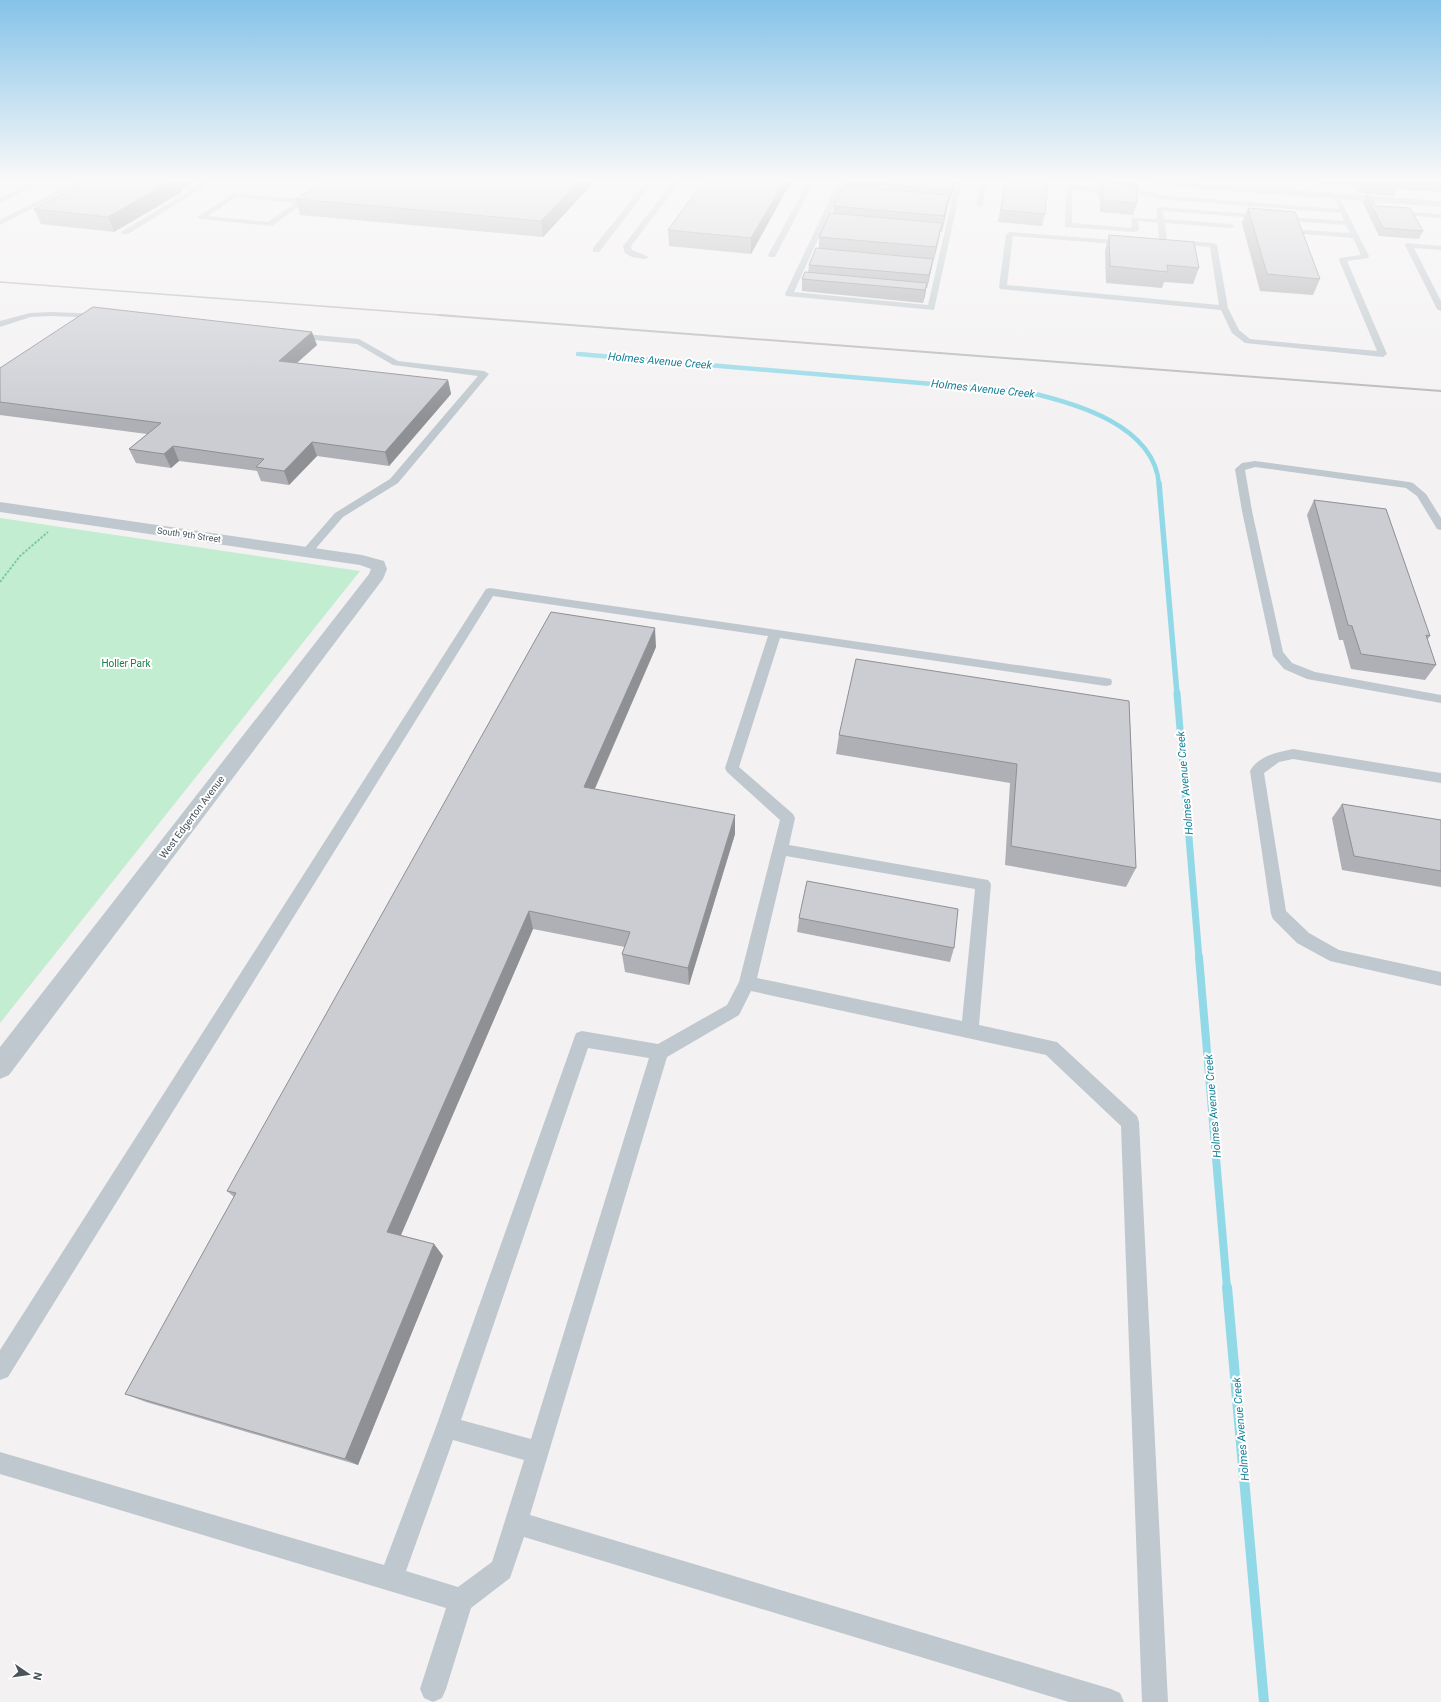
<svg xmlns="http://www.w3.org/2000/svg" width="1441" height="1702" viewBox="0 0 1441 1702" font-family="Roboto,sans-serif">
	<rect width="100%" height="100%" fill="#f3f1f1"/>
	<path fill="#fcf7ec" d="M261,182h56l-12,9 -51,-5z"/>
	<path fill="#c2edd1" d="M0,518l360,53 -360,452z"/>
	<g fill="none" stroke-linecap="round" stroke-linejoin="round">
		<path stroke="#92d9e8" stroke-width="4.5" d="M578,354l449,38c48,11 127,33 132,92"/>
		<path stroke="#92d9e8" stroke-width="5.5" d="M1159,483l18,211"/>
		<path stroke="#92d9e8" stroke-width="7" d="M1177,693l22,265"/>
		<path stroke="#92d9e8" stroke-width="8" d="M1199,957l28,331"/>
		<path stroke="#92d9e8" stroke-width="10" d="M1227,1287l37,415"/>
		<path stroke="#7ccaa1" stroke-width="2" stroke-dasharray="2.5 1.5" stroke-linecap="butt" d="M0,582l20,-26 28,-24"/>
		<g fill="#bfc8ce" fill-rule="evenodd">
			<path d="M32,182h8l-40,21v-5z"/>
			<path d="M75,182h8l-83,43v-5z"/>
			<path d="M204,182h8l-84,52h-6l-1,-2z"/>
			<path d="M324,182h8l-60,44 -71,-7 -4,-2 36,-23 67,5zM236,197l59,6 -27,19 -60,-6z"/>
			<path d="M646,182h7l-54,70h-6v-4z"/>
			<path d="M673,182h7l-49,64 1,4 17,7 -4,2 -13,-2 -7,-4 -2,-7z"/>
			<path d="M808,182h6l-38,73 -1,2h-6l-1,-2z"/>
			<path d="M838,182h6l-50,110 134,13 28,-123h6l-28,128 -148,-14 -1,-2z"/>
			<path d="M980,182h6l-3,23 -3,2 -3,-2z"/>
			<path d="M1068,182h6l-1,4 76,6 10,3 180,14 -6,-13 5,-1 31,61 -1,2 -21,3 40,93 -4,3 -138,-14 -13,-10 -11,-23 -221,-21 -1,-2 7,-53 4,-2 117,9 4,2 -4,2 -114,-9 -6,49 212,20 -9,-58 -36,-3 -4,-2 4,-2 39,3 4,2 11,63 11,22 11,9 127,12 -38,-91 1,-2 21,-3 -8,-17 -49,-4 -4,-2 4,-2 46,3 -4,-8 -183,-14 1,8 67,5 4,2 -4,2 -66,-5 2,18 -4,2 -4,-2 -1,-18 -20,-2 1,9 -4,2 -70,-5 1,-39zM1072,190l76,6 10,3 183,14 3,8 -185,-14 -3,2 1,2v8l-25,-1 -1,10 -59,-5z"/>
			<path d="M1252,182h6l4,8 -1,1h-4z"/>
			<path d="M1392,211l49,3v4l-51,-4 -1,-1z"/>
			<path d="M1406,243l35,3v4l-27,-2 27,53v10l-4,-2 -32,-64z"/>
			<path d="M51,312l51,2 4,2 -4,2 -51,-2 -20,1 -31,10v-6l30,-8z"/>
			<path d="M295,333l64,6 39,22 86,10 5,3 -91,109 -55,34 -32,37 -4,1 -6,-3 34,-39 55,-34 88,-103 -85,-11 -36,-21 -65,-6 -1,-2z"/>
			<path d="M1255,461l154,21 4,1 13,11 15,24v12l-4,-1 -20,-33 -11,-8 -151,-21 -10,3 7,41 31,141 9,11 23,9 126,23v8l-134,-24 -23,-10 -11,-13 -31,-145 -7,-42 7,-6z"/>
			<path d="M490,588l616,90 5,1 1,3 -1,3 -5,1 -326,-48 -41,129 54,47 2,4 -6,27 199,35 3,4 -12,141 78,17 80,74 2,6 29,580h-26l-21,-576 -75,-71 -295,-64 -12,24 -72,42 -137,458 581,174 9,4 4,9h-55l-545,-165 -14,41 -39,30 -25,81 -4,9 -9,4 -9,-4 -4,-9 26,-81 -446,-134v-22l384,113 52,-138 140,-394 6,-2 76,13 69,-39 12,-23 41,-162 -53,-48 -2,-4 43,-132 -275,-40 -485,781 -8,3v-30l484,-758 2,-3zM786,856l189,33 -13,132 -205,-43zM588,1048l61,10 -118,381 -70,-19zM453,1440l71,20 -32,102 -34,25 -52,-16z"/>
			<path d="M1293,749l148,24v10l-148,-24 -14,3 -15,11 22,138 23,22 30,17 102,22v14l-111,-25 -33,-18 -24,-24 -2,-5 -21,-143c8,-15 28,-19 43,-22z"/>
		</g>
		<path fill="#bfc8ce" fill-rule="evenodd" d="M0,502l362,53 22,6 3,8 -4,10 -374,496 -9,4v-32l369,-473 2,-5 -11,-4 -360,-53z"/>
		<path fill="#bfc9d3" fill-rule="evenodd" d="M1145,182h45l251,19v6l-291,-22z"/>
		<path stroke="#b3b6ba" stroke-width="1.5" d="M0,282l453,34"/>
		<path stroke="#b3b6ba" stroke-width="2" d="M439,315l1002,76"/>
	</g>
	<g fill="#afb0b5">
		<path d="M594,182l-51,55 -243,-22 -4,-16z"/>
		<path d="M791,182l-40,72 -82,-8 -1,-16z"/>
		<path d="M846,182h110l-7,21h-1l-6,29h-2l-1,7 -8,32 -4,17h-1l-3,15 -121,-12v-12l6,-6 1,-8 10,-17v-11l14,-24v-7l12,-20z"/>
		<path d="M1005,182l40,32 -3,12 -44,-4z"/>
		<path d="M1098,182h38l-1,3 3,5 -2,5 1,8 -4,12 -33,-3v-13l-2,-1v-4l2,-7 -2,-1z"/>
		<path d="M1302,182h139v10l-43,-3 -4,7 -36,-3 -4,-7z"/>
		<path d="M181,190l1,2 -68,40 -73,-8 -7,-15z"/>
		<path d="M1366,195l10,11 47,25 -4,8 -40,-3 -16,-33z"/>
		<path d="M1248,208l72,71 -7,16 -53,-4 -18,-68z"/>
		<path d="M1109,235l90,33 -6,16 -29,-2 -2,6 -56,-5 -1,-32z"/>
		<path d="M317,345l-20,18 151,17 3,14 -62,72 -72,-10 -28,29 -28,-4 -4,-10 -78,-10 -8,7 -35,-5 -7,-14 18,-15 -147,-19v-47z"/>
		<path d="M1314,500l116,136 -3,4 9,25 -11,15 -74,-11 -8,-29h-4l-32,-125z"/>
		<path d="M656,647l-61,142 140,45 -46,151 -64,-13 -3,-18 3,-7 -92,-18 -132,306 33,9 9,12 -85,209 -212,-63 -21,-8 109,-197 -7,-6z"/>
		<path d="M1129,701l7,167 -10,19 -121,-22 5,-82 -174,-29 3,-19z"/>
		<path d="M1342,804l99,16v67l-99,-17 -10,-52z"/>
		<path d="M799,918l155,30 -4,14 -153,-30z"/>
	</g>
	<g fill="#8e9094">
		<path d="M169,182h27l-15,8 1,2 -68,40 -6,-15z"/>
		<path d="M579,182h15l-51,55 -2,-16z"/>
		<path d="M784,182h7l-40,72v-16z"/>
		<path d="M953,182h3l-7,21 2,-13z"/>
		<path d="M949,195l-2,15 -5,22 2,-16z"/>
		<path d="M942,223l-3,16 -6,24 3,-16z"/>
		<path d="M933,259l-2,12 -4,17 2,-13z"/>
		<path d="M927,283l-2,13 -2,7 2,-13z"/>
		<path d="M312,332l5,13 -33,29 -5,-13z"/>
		<path d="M448,380l3,14 -62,72 -4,-14z"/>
		<path d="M312,442l5,14 -28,29 -5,-14z"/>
		<path d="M173,446l6,15 -8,7 -7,-14z"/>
		<path d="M655,628l1,19 -69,159 -3,-19z"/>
		<path d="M735,815v19l-46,151 -1,-17z"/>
		<path d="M529,911l4,18 -136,315 -10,-12z"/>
		<path d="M434,1244l9,12 -85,209 -13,-6z"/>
	</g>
	<g fill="#cbcdd3" stroke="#8e9094">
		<path d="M86,182h83l-61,35 -74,-8z"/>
		<path d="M321,182h258l-38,39 -245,-22z"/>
		<path d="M703,182h81l-33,56 -83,-8z"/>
		<path d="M855,182h98l-2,8z"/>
		<path d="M1005,182h43l-3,32 -44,-4z"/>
		<path d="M1101,182l36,3 1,5 -2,-1 1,14 -34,-3v-13h-2z"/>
		<path d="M1382,182h17l1,1z"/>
		<path d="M843,186l106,9 -5,21 -111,-10z"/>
		<path d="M1366,195h2l8,11 34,2 13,23 -40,-3z"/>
		<path d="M1248,208l47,4 25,67 -53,-5z"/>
		<path d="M830,213l112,10 -6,24 -117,-10z"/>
		<path d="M1109,235l85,7 5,26 -32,-3 1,7 -58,-6z"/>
		<path d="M816,248l117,11 -4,16 -120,-10z"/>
		<path d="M805,272l122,11 -2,7 -123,-11z"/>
		<path d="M93,307l219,25 -33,29 169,19 -63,72 -73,-10 -28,29 -28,-4 8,-8 -91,-13 -9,8 -35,-5 32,-26 -161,-21v-34z"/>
		<path d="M1314,500l72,9 44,127 -4,-1 10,30 -75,-11 -9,-28 -4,-1z"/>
		<path d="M551,612l104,16 -71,159 151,28 -47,153 -66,-14 8,-22 -101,-21 -142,321 47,12 -89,215 -220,-65 111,-201 -9,-2z"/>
		<path d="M856,659l273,42 7,167 -125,-22 6,-82 -178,-29z"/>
		<path d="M1342,804l99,16v51l-87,-15z"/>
		<path d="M807,881l151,28 -4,39 -155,-30z"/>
	</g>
	<linearGradient id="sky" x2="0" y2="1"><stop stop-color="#85c3e8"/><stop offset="0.43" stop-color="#faf9f9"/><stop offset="1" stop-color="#faf9f9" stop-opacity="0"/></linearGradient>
	<rect width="1441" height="420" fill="url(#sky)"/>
	<g text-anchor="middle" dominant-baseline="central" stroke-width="4" stroke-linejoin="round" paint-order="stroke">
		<g font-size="9" fill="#49545d" stroke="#fff">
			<text transform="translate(189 535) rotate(8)">South 9th Street</text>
		</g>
		<g font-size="10" fill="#1c7c49" stroke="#fff">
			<text x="126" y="663">Holler Park</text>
		</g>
		<g font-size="10" fill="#49545d" stroke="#fff">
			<text transform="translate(192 817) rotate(-53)">West Edgerton Avenue</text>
		</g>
		<g font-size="11" font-style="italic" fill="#148096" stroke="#fff">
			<text transform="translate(660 361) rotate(5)">Holmes Avenue Creek</text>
			<text transform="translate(983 389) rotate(6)">Holmes Avenue Creek</text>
			<text transform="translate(1185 783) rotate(-95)">Holmes Avenue Creek</text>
			<text transform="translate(1213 1106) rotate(-95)">Holmes Avenue Creek</text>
			<text transform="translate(1241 1429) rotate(-95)">Holmes Avenue Creek</text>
		</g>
	</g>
	<g transform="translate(28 1674) rotate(103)" stroke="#ffffff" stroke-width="3" paint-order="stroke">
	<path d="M0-3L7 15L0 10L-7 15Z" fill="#49545d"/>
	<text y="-6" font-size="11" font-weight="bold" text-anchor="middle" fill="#49545d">N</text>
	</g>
</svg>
